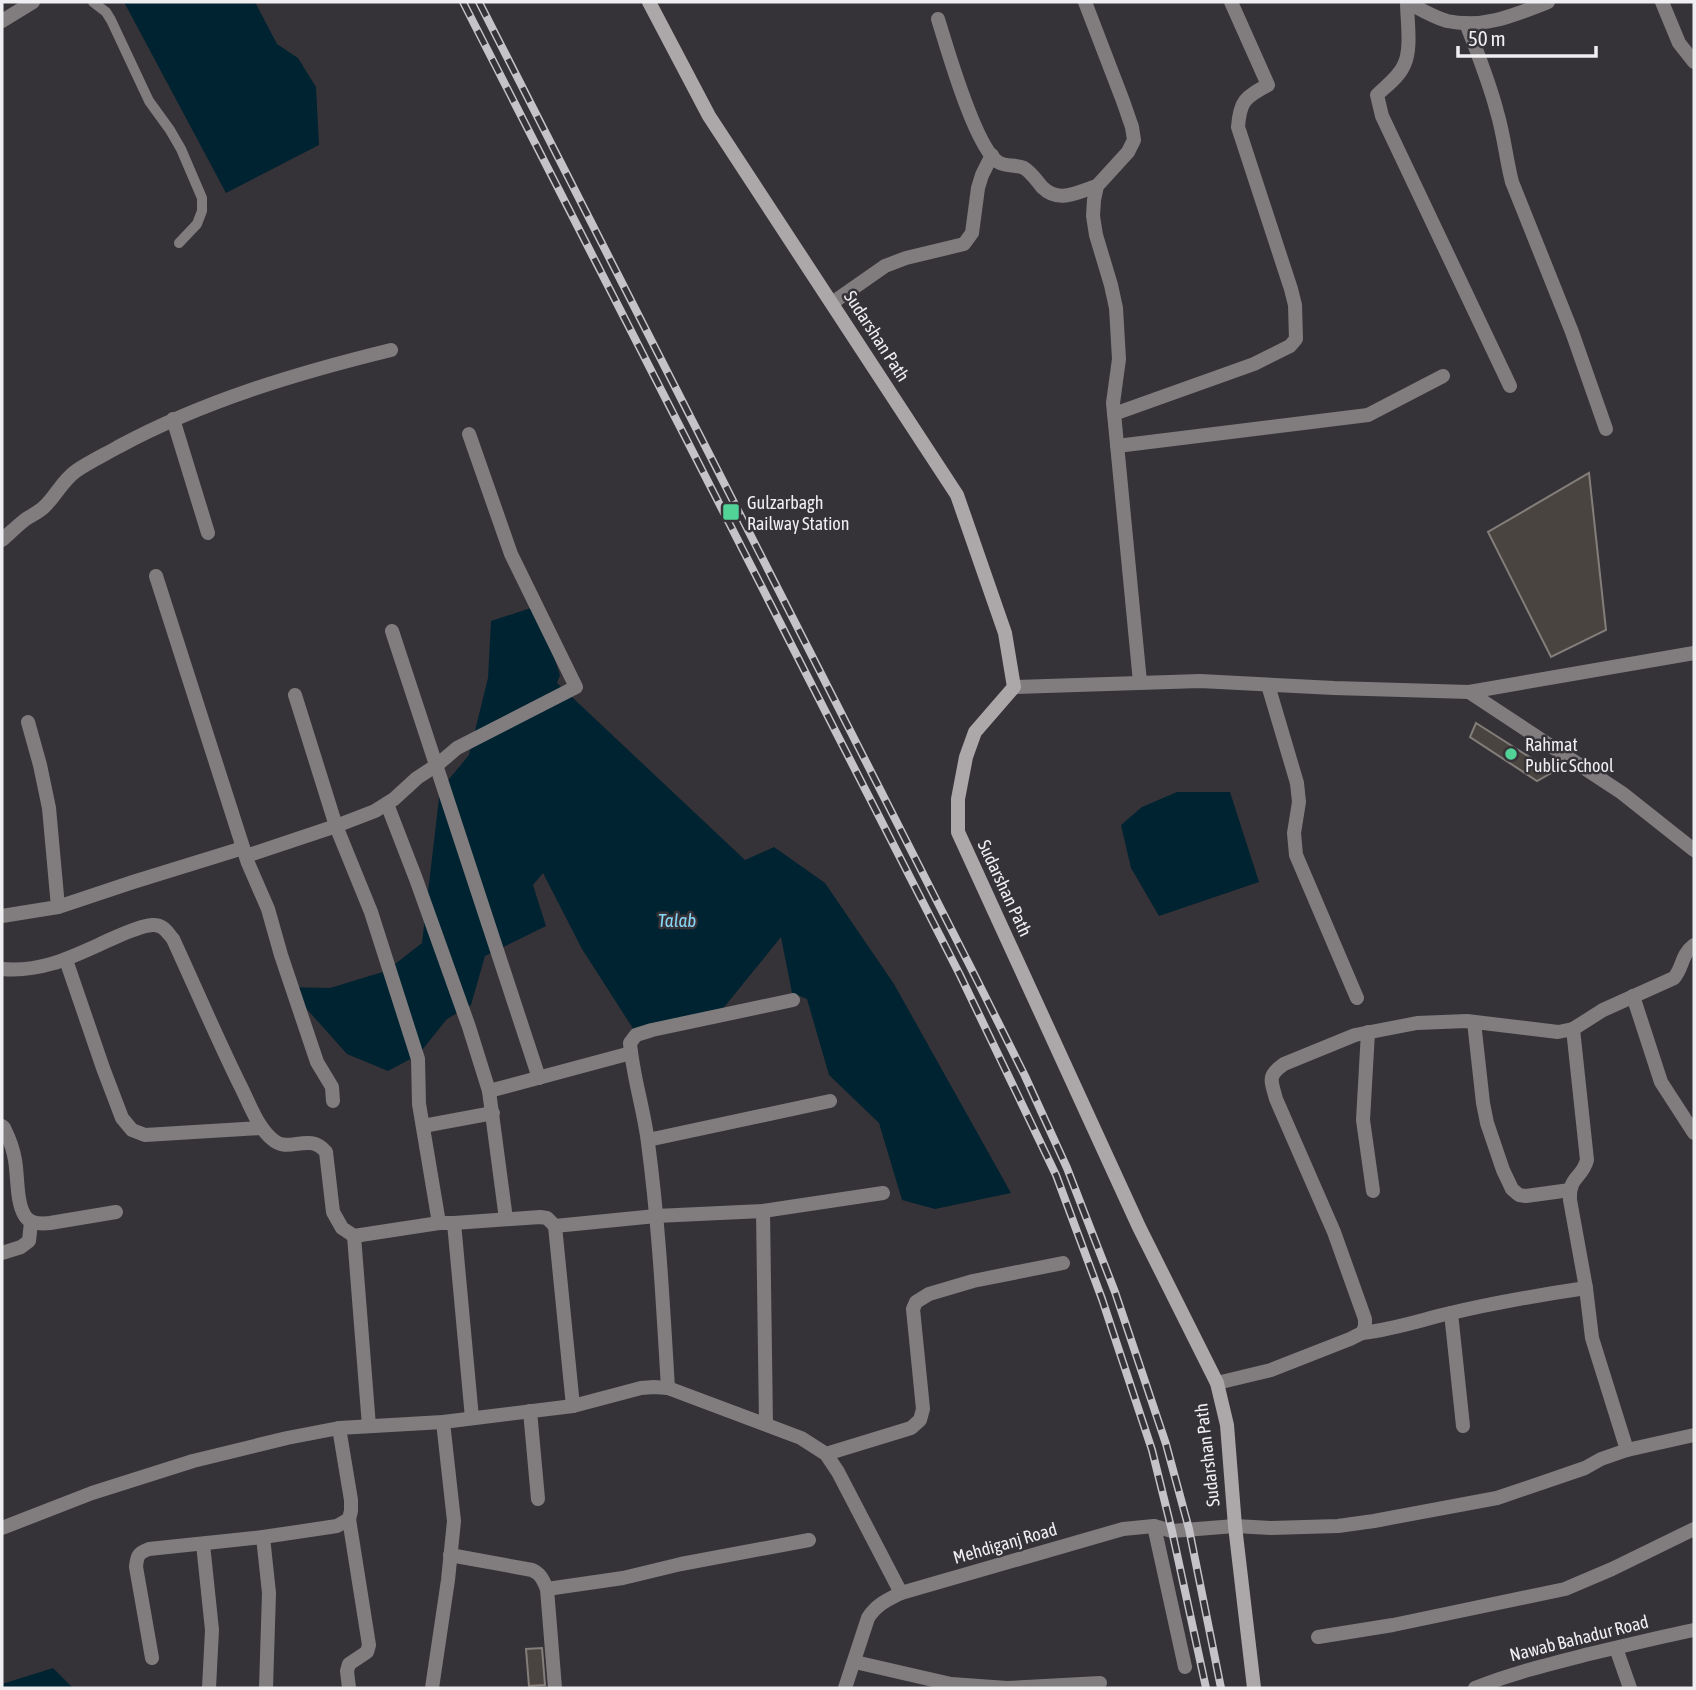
<svg xmlns="http://www.w3.org/2000/svg" width="1696" height="1690" viewBox="0 0 1696 1690" font-family="'Asap Condensed',sans-serif">
	<rect width="100%" height="100%" fill="#363338"/>
	<g fill="#002331">
		<path d="M124,2h131l22,42 21,14 18,29 3,58 -93,48z"/>
		<path d="M537,606l23,69 -3,8 188,177 29,-13 51,36 69,101 117,209 -76,16 -33,-9 -23,-77 -50,-48 -22,-76 -15,-6 -11,-56 -60,74 -87,19 -52,-81 -39,-76 -10,12 13,41 -61,30 -14,49 -24,14 -29,36 -30,16 -41,-17 -60,-67 43,1 56,-17 36,-28 18,-153 29,-35 19,-77 3,-57z"/>
		<path d="M1177,792h53l29,90 -100,34 -28,-48 -10,-43 21,-18z"/>
		<path d="M53,1668l20,20h-71v-4z"/>
	</g>
	<g fill="#494440" stroke="#837e7a" stroke-width="2">
		<path d="M1589,473l17,157 -55,27 -63,-125z"/>
		<path d="M1476,723l77,49 -16,9 -67,-44z"/>
		<path d="M542,1648l3,37 -16,1 -3,-37z"/>
	</g>
	<g fill="none" stroke-linecap="round" stroke-linejoin="round">
		<path stroke="#817d7e" stroke-width="10" d="M93,2l13,10 5,8 38,81 21,29 11,19 21,49v13l-5,13 -18,19"/>
		<g stroke="#817d7e" stroke-width="14">
			<path d="M1085,2l38,99 9,26 2,13 -6,12 -31,34 -3,14 -1,16 3,19 15,50 5,23 3,51 -6,44 27,279"/>
			<path d="M1407,2c0,18 5,47 -3,63 -5,12 -18,21 -27,30l5,21 128,270"/>
			<path d="M1407,2c13,7 26,15 40,19 36,8 68,-6 101,-19"/>
			<path d="M1662,2l17,41 15,19"/>
			<path d="M938,19c9,29 37,128 60,143 8,5 17,2 26,6 7,4 13,13 18,19 17,17 35,5 55,-1"/>
			<path d="M2,21l31,-19"/>
			<path d="M1466,23c11,29 23,58 31,89 7,23 9,47 15,70l60,150 34,97"/>
			<path d="M832,303l53,-37 21,-8 58,-14 8,-11 6,-45 4,-13 10,-20"/>
			<path d="M1114,414l140,-50 36,-18 6,-7 -1,-34 -4,-16 -53,-162c2,-26 7,-30 30,-42l-37,-83"/>
			<path d="M173,419l35,114"/>
			<path d="M1117,446l251,-31 75,-39"/>
			<path d="M2,540c8,-7 16,-15 24,-21 6,-4 13,-7 18,-12 12,-11 18,-26 32,-36 13,-9 28,-16 42,-24 85,-46 179,-74 273,-97"/>
			<path d="M156,576l92,287 20,46 13,46 36,107 15,25 1,14"/>
			<path d="M392,631l147,447"/>
			<path d="M1268,685l29,98 2,19 -5,31 2,22 61,143"/>
			<path d="M1014,687l186,-6 134,7 135,4 225,-39"/>
			<path d="M1469,692l153,101 72,57"/>
			<path d="M295,695l41,131 35,86 47,147 1,45 20,119"/>
			<path d="M387,804l29,75 53,148 20,64 17,128"/>
			<path d="M246,856l90,-30 39,-15 19,-12 23,-21 20,-13 20,-17 119,-61 -65,-133 -42,-120"/>
			<path d="M58,907l75,-25 110,-34"/>
			<path d="M2,916l56,-9 -9,-99 -9,-43 -12,-43"/>
			<path d="M66,960l37,108 19,50 10,12 13,5 116,-7"/>
			<path d="M2,969c43,4 75,-15 114,-32 9,-4 26,-11 36,-12 11,-1 15,7 21,14 22,48 43,97 66,144 10,19 17,42 33,56 17,16 36,-8 54,13l7,60 9,16 12,8 85,-13h15l18,195"/>
			<path d="M1633,996l28,86 33,51"/>
			<path d="M1474,1022l9,81 4,20 16,47 9,19 7,6 7,1 44,-6"/>
			<path d="M1573,1029l14,131c-5,19 -18,15 -17,40l16,88 6,50 35,112"/>
			<path d="M1368,1032l-5,88 10,71"/>
			<path d="M489,1091l142,-38"/>
			<path d="M2,1126l2,2c5,10 9,20 11,32 3,16 1,42 10,56 5,8 16,8 25,7l66,-11"/>
			<path d="M423,1126l70,-13"/>
			<path d="M648,1140l182,-39"/>
			<path d="M763,1211l3,213"/>
			<path d="M454,1223l86,-6 7,1 8,8"/>
			<path d="M354,1236l15,190"/>
			<path d="M2,1253l19,-6 8,-6 2,-19"/>
			<path d="M1451,1313l12,113"/>
			<path d="M1362,1333c28,-3 53,-11 80,-18 47,-11 96,-20 144,-27"/>
			<path d="M1217,1383l54,-13 79,-31 12,-6 3,-6v-8l-31,-87 -58,-133c-5,-19 -9,-23 8,-35l71,-29 62,-12 50,-2 91,11 15,-3 30,-19 71,-32c10,-12 6,-22 20,-33"/>
			<path d="M668,1388c-5,-82 -9,-163 -20,-245 -4,-33 -15,-66 -18,-100l6,-8 16,-5 141,-30"/>
			<path d="M573,1406l-18,-180 101,-10 107,-5 120,-18"/>
			<path d="M530,1411l8,88"/>
			<path d="M826,1454l85,-26 9,-8 3,-11 -10,-100 3,-7 13,-8 44,-13 90,-18"/>
			<path d="M1154,1526l31,141"/>
			<path d="M2,1528l90,-35 101,-32 94,-23 52,-10 104,-6 130,-16 68,-18 13,-1 14,1 133,50 25,16 12,18 63,121"/>
			<path d="M263,1537l6,56 -3,95"/>
			<path d="M203,1544l9,86 -3,58"/>
			<path d="M450,1555l82,15c9,4 11,10 15,19l8,99"/>
			<path d="M547,1589l76,-11 58,-14 128,-24"/>
			<path d="M1318,1637l75,-12 172,-36 47,-20 82,-40"/>
			<path d="M1616,1648l14,40"/>
			<path d="M152,1658l-16,-91c1,-11 2,-14 13,-18l114,-12 74,-11 12,-7 2,-8v-11l-12,-72"/>
			<path d="M855,1662l96,22 56,4 93,-5"/>
			<path d="M349,1688l-2,-17 2,-7 18,-12 2,-7 -20,-126"/>
			<path d="M432,1688l16,-108 6,-59 -11,-99"/>
			<path d="M845,1688l23,-70c8,-13 19,-18 33,-25l222,-64 31,-3 18,5 63,-5 36,2 67,-2 36,-5 123,-23 88,-30 16,-9 26,-9 67,-15"/>
			<path d="M1475,1688c37,-15 75,-24 114,-34 35,-8 70,-17 105,-24"/>
		</g>
		<path stroke="#aca7a8" stroke-width="14" d="M649,2l60,114 248,379 48,138 9,54 -39,45 -9,25 -8,42v33l181,395 78,156 10,42 8,101 19,162"/>
		<g stroke="#c5c3c7" stroke-width="8">
			<g id="rail">
				<path d="M463,2l497,973 96,200 46,124 50,151 20,81 34,157"/>
				<path d="M479,2l491,964 55,110 42,92 48,124 51,152 23,85 32,159"/>
			</g>
		</g>
		<use href="#rail" stroke="#363338" stroke-width="5" stroke-dasharray="16" stroke-linecap="butt"/>
	</g>
	<g fill="#51d398" stroke="#363338" stroke-width="2.5">
		<rect x="722" y="503" width="18" height="18" rx="3.5"/>
		<circle cx="1511" cy="754" r="7"/>
	</g>
	<g text-anchor="middle" dominant-baseline="central" stroke-width="5" stroke-linejoin="round" paint-order="stroke">
		<g font-size="18" fill="#efeef1" stroke="#363338">
			<text transform="translate(877 336) rotate(57)">Sudarshan Path</text>
			<text transform="translate(1005 888) rotate(65)">Sudarshan Path</text>
			<text transform="translate(1207 1455) rotate(-97)">Sudarshan Path</text>
			<text transform="translate(1005 1543) rotate(-16)">Mehdiganj Road</text>
			<text transform="translate(1579 1638) rotate(-14)">Nawab Bahadur Road</text>
		</g>
		<g font-size="18" fill="#efeef1" stroke="#363338" text-anchor="start">
			<text x="747" y="502">Gulzarbagh<tspan x="747" dy="21">Railway Station</tspan></text>
			<text x="1525" y="744">Rahmat<tspan x="1525" dy="21">Public School</tspan></text>
		</g>
		<g font-size="19" font-style="italic" fill="#88d6f8" stroke="#363338">
			<text x="677" y="920">Talab</text>
		</g>
	</g>
	<rect width="1696" height="1690" fill="none" stroke="#efeef1" stroke-width="7"/>
	<path d="M1458 46v10h138v-10" fill="none" stroke="#efeef1" stroke-width="3.5"/>
	<text x="1468" y="46" font-size="21" fill="#efeef1" stroke="#363338" stroke-width="5" paint-order="stroke">50 m</text>
</svg>
